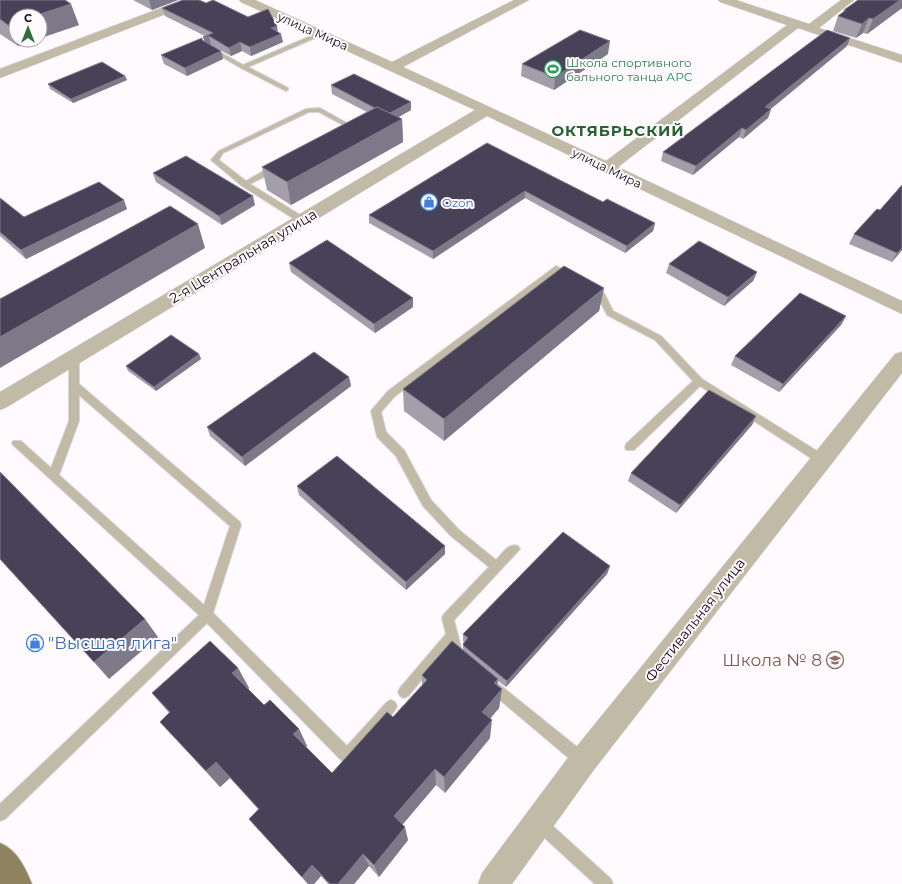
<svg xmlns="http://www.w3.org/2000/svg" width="902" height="884" viewBox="0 0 902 884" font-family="Montserrat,sans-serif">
	<rect width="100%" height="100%" fill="#fefafe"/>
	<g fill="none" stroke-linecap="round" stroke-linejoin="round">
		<g stroke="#d9d4d9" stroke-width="2">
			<g id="service">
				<path d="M320,32l2,1v2l-74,32 40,21v2l-2,1 -45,-23 -33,-19 5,-1 30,17z"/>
				<path d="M320,108l34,19 -5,1 -30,-16h-10l-86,41 -4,7 27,21 26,-15h6v4l-28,14 55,34v4h-6l-57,-36 -31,-26 8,-9 87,-42z"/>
				<path d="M556,266l17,9v4h-6l-11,-6 -162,124 -13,15 5,20 18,18 27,50 28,30 37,30c6,-6 13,-18 22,-14l2,3 -66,71 9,35 -2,4 -4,2 -4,-2 -4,-11 -41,48 -4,2 -4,-2 -2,-4 2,-4 46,-54 -4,-16 2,-4 45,-47 -38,-31 -28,-30 -27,-50 -19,-19 -6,-26 17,-20z"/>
				<path d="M592,287l12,6 9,18 48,25 41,43 123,77 1,3 -1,3h-8l-117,-76 -66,64h-8l-1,-3 1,-3 67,-63 -38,-41 -48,-25 -9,-18 -10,-7z"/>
				<path d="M74,355l5,3v26l161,138 1,3 -28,88 134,133 40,-44 4,-2 4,2 2,4 -2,4 -43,51 -5,2 -5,-2 -135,-138 -202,196 -5,2v-17l199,-189 -187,-171 1,-3h8l30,27 18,-47v-63zM79,395l151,131 -26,79 -145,-130 20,-54z"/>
				<path d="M491,679l4,2 92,74 2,5 -2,5 -5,2 -5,-2 -90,-76 -2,-4 2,-4z"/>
				<path d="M540,817l5,2 66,60 2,5h-18l-60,-55 -2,-5 2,-5z"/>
			</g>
		</g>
		<g stroke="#d9d4d9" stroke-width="1">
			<g id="minor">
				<path d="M182,0h17l-2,2 -197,76v-9z"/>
				<path d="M239,0h16l137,62 122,-62h15l-126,67 203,94 181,-136 -67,-23 -2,-2h18l73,24 32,-24h13l-35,28 83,27v8l-104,-35 -180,139 284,134v13l-415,-198 -480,291 -7,3v-18l475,-282 -234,-108z"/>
				<path d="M902,352v21l-309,398 -81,113h-34l4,-11 91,-122 322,-397z"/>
			</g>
		</g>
		<g stroke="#d9d4d9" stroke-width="2">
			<path id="primary" d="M0,843c17,7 25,24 32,41h-32z"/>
		</g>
		<use href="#service" fill="#c1baa6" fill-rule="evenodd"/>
		<use href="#minor" fill="#c1baa6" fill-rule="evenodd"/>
		<use href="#primary" fill="#8f835f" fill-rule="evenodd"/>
	</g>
	<g fill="#a29eaa">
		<path d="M0,0l79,25 -61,21 -18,-12z"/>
		<path d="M133,0h45l-26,10z"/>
		<path d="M902,0v8l-35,26 -4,-1 -7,5 -23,-7 5,-15 5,-4 1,-2z"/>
		<path d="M206,3l72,29 5,10 -32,14 -9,-5 -11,5 -20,-11 10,6 2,8 -36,17 -23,-12 -3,-9 41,-15 3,1 -2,-4 2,-1 -40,-20 -3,-8z"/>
		<path d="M850,38l-3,8 -76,63 -3,9 -25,21 -4,-2 -46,38 -32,-14 2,-9z"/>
		<path d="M608,54l-54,36 -33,-14 1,-12z"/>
		<path d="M125,76l2,4 -54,23 -23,-14 -2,-5z"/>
		<path d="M331,85l80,25 -13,7 4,2 1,23 -112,63 -24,-15 -5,-23 105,-55 -35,-18z"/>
		<path d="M487,143l116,59 52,21 -2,8 -28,22 -100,-55 -92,61 -64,-36v-8z"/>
		<path d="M153,173l102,32 -33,20 -66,-43z"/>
		<path d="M902,185v65l-10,12 -43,-18 5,-10 26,-24z"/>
		<path d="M0,198l24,19 103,-8 -101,50 -26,-23z"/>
		<path d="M289,263l124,44 -38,26 -84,-61z"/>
		<path d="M669,264l88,8 -4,9 -29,25 -58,-33z"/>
		<path d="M604,288l-5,23 -155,130 -40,-30 -1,-22z"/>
		<path d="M846,316l-5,9 -62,67 -48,-27 4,-9z"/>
		<path d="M199,354l2,5 -45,32 -28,-20 -2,-5z"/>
		<path d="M349,377l2,9 -106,80 -35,-30 -3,-9z"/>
		<path d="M756,416l-4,9 -76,88 -48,-32 3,-8z"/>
		<path d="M297,486l148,68 -39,36 -107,-95z"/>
		<path d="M610,566l-3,8 -101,113 -8,-6 -1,4 5,4 -3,19 -9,10v20l-45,55 -9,-8 -34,40 6,15 -29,37 -10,-11 -15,18h-26l-7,-8 -7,8h-6l-59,-65 9,-10 -28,-31 -10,9 -60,-65 9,-9 -17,-20 86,-25 11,20 -1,1 16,16 35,24 8,17 -1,1 26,26 61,-56 29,-32v-10l41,-25v-6l1,-2 -1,-1v-7z"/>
	</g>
	<g fill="#7e7989">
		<path d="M149,0h29l-26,10z"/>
		<path d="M900,0h2v8l-35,26 6,-15z"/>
		<path d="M71,4l8,21 -39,13v-22h-6z"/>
		<path d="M869,18l-6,15 -7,5 6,-14z"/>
		<path d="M16,22v18h19l-17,6 -10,-21z"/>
		<path d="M277,26l1,8 -7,-6z"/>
		<path d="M281,34l2,8 -32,14 -1,-9z"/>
		<path d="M209,36l2,9h-5l-3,-8z"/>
		<path d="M850,38l-3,8 -85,70 3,-9z"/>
		<path d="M610,41l-2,13 -54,36 1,-13z"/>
		<path d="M240,42l2,9 -11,5 -2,-8z"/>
		<path d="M221,51l2,8 -36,17 -2,-8z"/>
		<path d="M125,76l2,4 -54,23 -2,-4z"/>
		<path d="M411,102v8l-23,13v-9z"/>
		<path d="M771,109l-3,9 -25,21 3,-9z"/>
		<path d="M402,119l1,23 -112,63 -4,-23z"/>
		<path d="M742,128l-3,9 -46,38 3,-9z"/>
		<path d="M525,191v7l-92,61v-8z"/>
		<path d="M253,196l2,9 -33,20 -3,-9z"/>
		<path d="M124,200l3,9 -101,50 -5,-9z"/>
		<path d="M655,223l-2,8 -28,22 2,-7z"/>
		<path d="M198,224l7,24 -205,120v-31z"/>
		<path d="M902,248v2l-10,12 5,-9z"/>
		<path d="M757,272l-4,9 -29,25 4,-9z"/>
		<path d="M604,288l-5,23 -155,130v-22z"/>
		<path d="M413,298v9l-38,26 -1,-9z"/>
		<path d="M846,316l-5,9 -62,67 4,-8z"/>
		<path d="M199,354l2,5 -45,32 -2,-4z"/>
		<path d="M349,377l2,9 -106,80 -3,-9z"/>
		<path d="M756,416l-4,9 -76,88 4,-8z"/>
		<path d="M445,546v8l-39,36v-8z"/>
		<path d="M610,566l-3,8 -101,113 1,-6z"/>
		<path d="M145,619l13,18 -49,42 -15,-17z"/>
		<path d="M238,668l11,20 -5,6 -12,-21z"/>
		<path d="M498,679l-2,17 6,-7 -3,19 -18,22 1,-18 12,-29z"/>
		<path d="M492,720l-2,18 -45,55 -1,-16z"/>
		<path d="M299,729l8,17 -5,6 -9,-18z"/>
		<path d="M216,762l14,16 -10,9 -14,-16z"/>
		<path d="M435,769l1,16 -38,45 -4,-14z"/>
		<path d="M405,827l3,13 -29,37 -5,-12z"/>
		<path d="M363,854l6,12 -15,18h-16z"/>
		<path d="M312,865l9,11 -7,8h-6l-6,-7z"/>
	</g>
	<g fill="#474257" stroke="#7e7989">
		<path d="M0,0h65l6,4 -37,12h-18v6l-8,3 -8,-6z"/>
		<path d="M183,0h16l7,3 7,-3 35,17 20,-8 9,17 -6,2 10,6 -31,13 -10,-5 -11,6 -20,-12 -6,1 10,-4 -51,-25z"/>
		<path d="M858,0h42l-27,19 -4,-1 -7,6 -24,-8 8,-6h-2z"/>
		<path d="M580,30l30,11 -55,36 -33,-13z"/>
		<path d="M827,30l23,8 -85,69 6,2 -25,21 -4,-2 -46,38 -33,-14z"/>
		<path d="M202,38v2l19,11 -36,17 -24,-13z"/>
		<path d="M102,62l23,14 -54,23 -23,-15z"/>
		<path d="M354,74l57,28 -21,11 -13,-6 -2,1 -44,-23z"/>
		<path d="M377,107l25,12 -115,63 -25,-15z"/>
		<path d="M487,143l116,59 4,-3 48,24 -28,23 -102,-55 -92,60 -64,-36z"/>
		<path d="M186,156l67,40 -34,20 -66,-43z"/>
		<path d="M99,182l25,18 -103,50 -21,-18v-34l24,19z"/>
		<path d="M902,185v63l-5,5 -43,-19 23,-25 3,1z"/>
		<path d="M170,206l28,18 -198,113v-38z"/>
		<path d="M327,240l86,58 -39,26 -85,-61z"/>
		<path d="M699,241l58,31 -29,25 -59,-33z"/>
		<path d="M564,266l40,22 -160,131 -41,-30z"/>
		<path d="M800,293l46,23 -63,68 -48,-28z"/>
		<path d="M171,335l28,19 -45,33 -28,-21z"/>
		<path d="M314,352l35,25 -107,80 -35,-30z"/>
		<path d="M709,390l47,26 -76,89 -49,-32z"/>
		<path d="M337,456l108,90 -39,36 -109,-96z"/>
		<path d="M0,472l145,147 -51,43 -94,-103z"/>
		<path d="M563,532l47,34 -103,115 -43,-35 -1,-2 5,-6 -5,-4z"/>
		<path d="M210,641l28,27 -6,5 32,32 6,-5 29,29 -6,5 39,39 55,-61 6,5 34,-37 -5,-5 30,-34 46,38 -4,4 8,6 -20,23 10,8 -48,57 -9,-8 -41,47 11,11 -31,38 -11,-11 -25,30h-8l-18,-19 -10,12 -53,-58 10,-10 -43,-47 -10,9 -46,-49 10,-10 -18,-19z"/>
	</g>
	<defs>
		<g id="stadium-ring" transform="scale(0.9)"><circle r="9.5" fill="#fefafe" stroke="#2e9e5b" stroke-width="1.5"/><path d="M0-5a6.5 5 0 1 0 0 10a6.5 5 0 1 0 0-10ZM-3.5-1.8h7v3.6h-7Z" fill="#2e9e5b"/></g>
		<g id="shop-ring" transform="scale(0.9)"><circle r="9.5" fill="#fefafe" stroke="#3f7fe0" stroke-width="1.5"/><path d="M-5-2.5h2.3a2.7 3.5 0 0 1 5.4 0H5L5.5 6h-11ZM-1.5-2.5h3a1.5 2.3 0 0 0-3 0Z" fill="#3f7fe0"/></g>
		<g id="school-ring" transform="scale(0.9)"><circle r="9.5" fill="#fefafe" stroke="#8d6e63" stroke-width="1.5"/><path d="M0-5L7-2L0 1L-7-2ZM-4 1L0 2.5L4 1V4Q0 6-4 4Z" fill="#8d6e63"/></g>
	</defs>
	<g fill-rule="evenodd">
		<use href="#stadium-ring" x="553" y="69"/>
		<use href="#shop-ring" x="429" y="202"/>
		<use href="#shop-ring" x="35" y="643"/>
		<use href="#school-ring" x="835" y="660"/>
	</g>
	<g text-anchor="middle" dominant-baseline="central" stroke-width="4" stroke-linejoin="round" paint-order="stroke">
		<g font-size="12" fill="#140d14" stroke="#fefafe">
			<text transform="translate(313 31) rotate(24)">улица Мира</text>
			<text transform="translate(607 168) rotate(26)">улица Мира</text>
		</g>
		<g font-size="12" fill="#27864d" stroke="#fefafe" text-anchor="start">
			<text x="566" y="62">Школа спортивного<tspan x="566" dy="14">бального танца АРС</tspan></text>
		</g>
		<g font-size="12" fill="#366cbe" stroke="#fefafe" text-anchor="start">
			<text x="442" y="202">Ozon</text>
		</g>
		<g font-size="14" fill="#140d14" stroke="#fefafe">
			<text transform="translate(243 256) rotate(-31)">2-я Центральная улица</text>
			<text transform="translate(695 620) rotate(-52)">Фестивальная улица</text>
		</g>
		<g font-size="15" font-weight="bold" letter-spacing="1" fill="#256232" stroke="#fefafe">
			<text x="618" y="130">ОКТЯБРЬСКИЙ</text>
		</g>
		<g font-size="17" fill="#366cbe" stroke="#fefafe" text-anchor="start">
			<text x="48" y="643">"Высшая лига"</text>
		</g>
		<g font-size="17" fill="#785e54" stroke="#fefafe" text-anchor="end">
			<text x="822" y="660">Школа № 8</text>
		</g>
	</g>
	<g transform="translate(28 28)"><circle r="19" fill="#fefafe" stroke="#a09ba0"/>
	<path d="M0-3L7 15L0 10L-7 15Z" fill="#2c6f3a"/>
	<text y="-6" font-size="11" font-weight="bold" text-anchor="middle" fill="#140d14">С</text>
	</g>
</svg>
